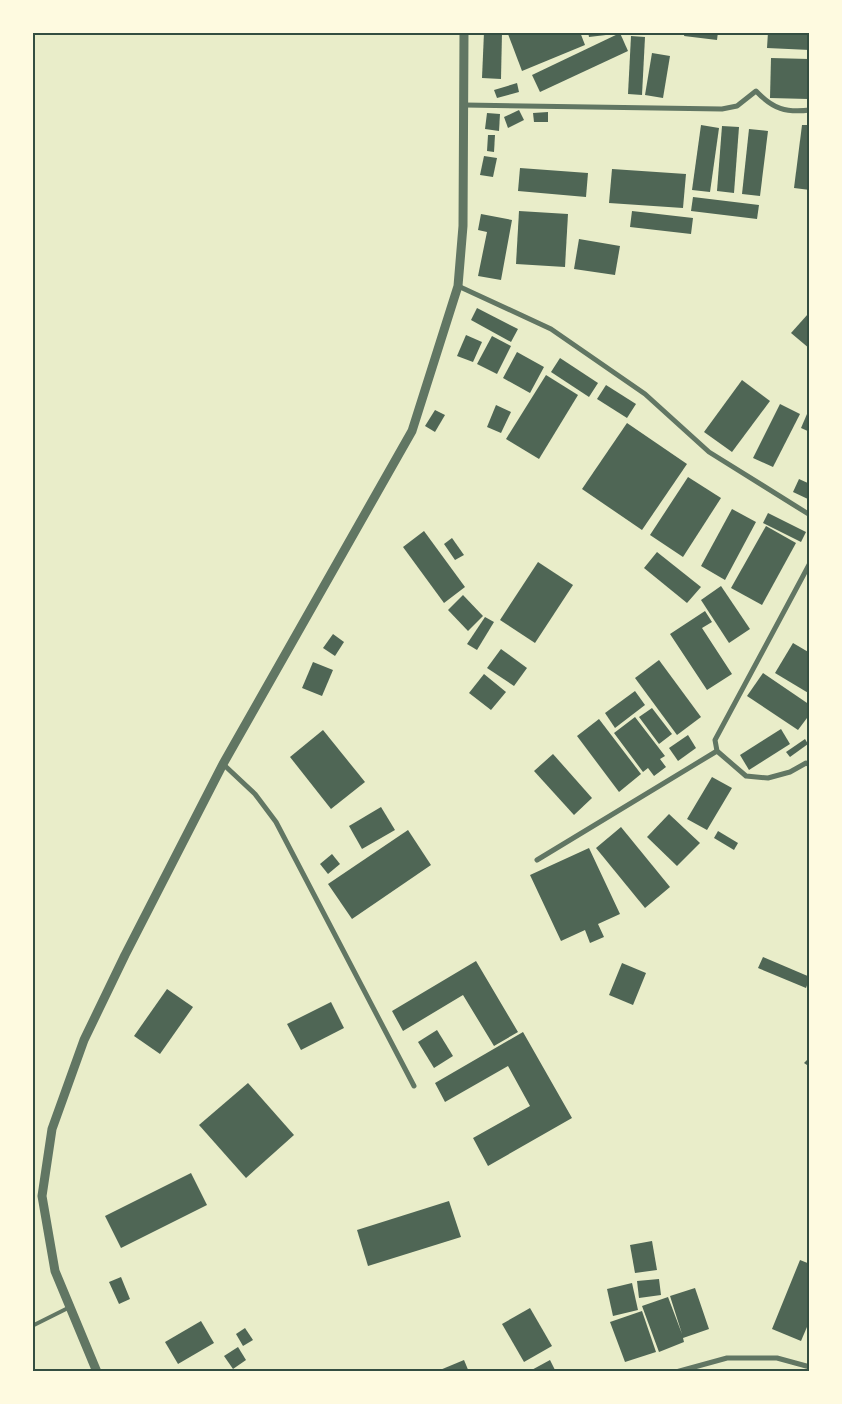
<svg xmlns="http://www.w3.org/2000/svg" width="842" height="1404" viewBox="0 0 842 1404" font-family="'DejaVu Sans',sans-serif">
	<rect width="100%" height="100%" fill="#e9edc9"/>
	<g fill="#4f6655">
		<path d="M484,32h18l-1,47 -19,-1z"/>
		<path d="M512,32h68l5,13 -63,26 -14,-37z"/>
		<path d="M588,32h18v3l-17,2z"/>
		<path d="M685,32h33l-1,8 -33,-4z"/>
		<path d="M768,32h42v18l-43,-2z"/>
		<path d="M620,33l8,18 -88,41 -8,-17z"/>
		<path d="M631,36l14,1 -3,58 -14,-1z"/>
		<path d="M652,53l18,3 -7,42 -18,-3z"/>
		<path d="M771,58l38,1 -1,40 -38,-1z"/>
		<path d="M517,83l2,9 -22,6 -3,-8z"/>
		<path d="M519,110l5,10 -16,8 -4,-11z"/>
		<path d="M548,112v10h-14l-1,-9z"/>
		<path d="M487,113l13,1 -1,17 -14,-2z"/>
		<path d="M701,125l18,3 -9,64 -18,-2z"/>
		<path d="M802,125h8v65l-16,-2z"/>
		<path d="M722,126l17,1 -5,66 -17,-2z"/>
		<path d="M749,129l19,2 -8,65 -18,-2z"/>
		<path d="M488,135h7l-1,17 -7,-1z"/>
		<path d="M484,156l13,2 -4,19 -13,-2z"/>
		<path d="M520,168l68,5 -2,24 -68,-6z"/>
		<path d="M612,169l74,5 -3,34 -74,-5z"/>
		<path d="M693,197l66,8 -2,14 -66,-8z"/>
		<path d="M519,211l49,3 -3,53 -49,-3z"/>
		<path d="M632,211l61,7 -2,16 -61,-7z"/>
		<path d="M481,214l31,6 -11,60 -23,-4 9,-44 -9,-2z"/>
		<path d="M579,239l41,7 -5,29 -41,-6z"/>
		<path d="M477,308l41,21 -7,13 -40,-22z"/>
		<path d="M808,314l2,1v34l-19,-16z"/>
		<path d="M466,335l16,7 -9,20 -16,-6z"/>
		<path d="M492,336l19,10 -14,28 -20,-10z"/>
		<path d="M517,352l27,15 -14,26 -27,-15z"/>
		<path d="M560,358l38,25 -9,14 -38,-25z"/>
		<path d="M546,375l32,20 -39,64 -33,-20z"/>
		<path d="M742,380l28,21 -38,51 -28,-20z"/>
		<path d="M606,385l30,19 -9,14 -30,-19z"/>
		<path d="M780,404l20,10 -27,53 -20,-9z"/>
		<path d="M496,405l15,7 -10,21 -14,-6z"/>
		<path d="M435,410l10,5 -10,17 -10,-6z"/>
		<path d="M807,414l3,1v17l-9,-4z"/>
		<path d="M627,423l60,41 -45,66 -60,-41z"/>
		<path d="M688,477l33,21 -38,59 -33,-22z"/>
		<path d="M799,479l11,5v16l-17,-8z"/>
		<path d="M732,509l24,13 -31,58 -24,-14z"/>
		<path d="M768,513l38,19 -5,10 -38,-19z"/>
		<path d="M766,526l30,17 -34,62 -31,-17z"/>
		<path d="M424,531l41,56 -21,16 -41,-56z"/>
		<path d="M452,538l12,17 -9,5 -11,-16z"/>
		<path d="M657,552l44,35 -14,16 -43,-35z"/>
		<path d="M538,562l35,23 -38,58 -35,-23z"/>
		<path d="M721,586l29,43 -21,14 -28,-43z"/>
		<path d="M463,595l20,21 -15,15 -20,-21z"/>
		<path d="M705,611l7,11 -10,6 30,46 -25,16 -37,-56z"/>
		<path d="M485,617l9,5 -17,28 -10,-6z"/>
		<path d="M333,634l11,8 -9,14 -12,-8z"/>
		<path d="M793,643l17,10v41l-35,-21z"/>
		<path d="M501,649l26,19 -13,18 -27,-18z"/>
		<path d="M659,660l42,57 -24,18 -42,-57z"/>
		<path d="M313,662l20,8 -11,26 -20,-8z"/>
		<path d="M763,673l47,32v9l-12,16 -51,-34z"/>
		<path d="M484,674l22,18 -15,18 -22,-17z"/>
		<path d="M635,691l10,14 -30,23 -10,-15z"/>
		<path d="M652,708l20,26 -13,10 -20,-27z"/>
		<path d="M635,717l30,39 -5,3 6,8 -12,9 -6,-8 -5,4 -29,-39z"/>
		<path d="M599,719l42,55 -22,18 -42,-56z"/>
		<path d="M781,729l9,15 -41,26 -9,-15z"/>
		<path d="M323,730l42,52 -34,27 -41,-52z"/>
		<path d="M688,735l8,13 -18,13 -9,-13z"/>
		<path d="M805,739l3,5 -18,13 -4,-5z"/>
		<path d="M553,754l39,44 -18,17 -40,-44z"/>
		<path d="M712,777l20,11 -25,42 -20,-11z"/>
		<path d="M381,807l14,23 -33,19 -13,-23z"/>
		<path d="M669,814l31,29 -23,23 -30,-29z"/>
		<path d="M621,827l49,60 -25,21 -49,-60z"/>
		<path d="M408,830l23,35 -79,54 -24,-35z"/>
		<path d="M718,831l20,12 -4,7 -20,-12z"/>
		<path d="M589,848l31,66 -22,10 6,13 -14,6 -5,-13 -24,11 -31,-66z"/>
		<path d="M332,854l8,10 -12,10 -8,-10z"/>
		<path d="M763,957l47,20 -4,11 -48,-20z"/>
		<path d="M476,961l42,71 -24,14 -31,-51 -60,36 -11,-20z"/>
		<path d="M622,963l24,10 -13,32 -24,-10z"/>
		<path d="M167,989l26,18 -33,47 -26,-18z"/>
		<path d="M331,1002l13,26 -43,22 -14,-26z"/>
		<path d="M437,1030l16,26 -19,12 -16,-26z"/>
		<path d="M523,1032l49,86 -84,48 -15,-28 57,-32 -22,-40 -63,36 -10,-19z"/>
		<path d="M810,1057v10l-6,-4z"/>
		<path d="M248,1083l46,52 -48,43 -47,-53z"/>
		<path d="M191,1173l16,32 -86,43 -16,-32z"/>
		<path d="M449,1201l12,36 -93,29 -11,-36z"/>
		<path d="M652,1241l5,29 -22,3 -5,-28z"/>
		<path d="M800,1260l10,4v56l-9,21 -29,-12z"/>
		<path d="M121,1277l9,22 -11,5 -10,-22z"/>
		<path d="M659,1279l2,16 -22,3 -2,-17z"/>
		<path d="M632,1283l6,27 -25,6 -6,-27z"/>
		<path d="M695,1288l14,41 -26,9 1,4 -25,10 -17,-46 26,-9 14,37 -12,-38z"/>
		<path d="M530,1308l22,38 -28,16 -22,-38z"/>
		<path d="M642,1311l14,41 -31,10 -15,-40z"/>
		<path d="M201,1321l13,22 -36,21 -13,-22z"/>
		<path d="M245,1328l8,12 -10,6 -7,-12z"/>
		<path d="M238,1347l8,13 -13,9 -9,-13z"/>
		<path d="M464,1360l5,12h-28l-1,-2z"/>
		<path d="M550,1360l6,12h-28z"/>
	</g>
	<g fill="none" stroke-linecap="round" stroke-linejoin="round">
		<path stroke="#617663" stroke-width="4" d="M32,1326l38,-19"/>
		<g stroke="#617663" stroke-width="5">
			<path d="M465,105l257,4 15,-3 19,-15c17,18 30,22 54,19"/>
			<path d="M458,286l93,43 94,65 64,58 101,63"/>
			<path d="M810,563l-95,177 2,11 29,25 22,2 22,-6 16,-9 4,2"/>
			<path d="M223,764l32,30 21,28 138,264"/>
			<path d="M537,860l180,-109"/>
			<path d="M676,1372l51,-14h50l33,9"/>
		</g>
		<path stroke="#617663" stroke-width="9" d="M97,1372l-42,-101 -13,-75 10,-67 32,-89 41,-85 98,-191 189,-333 46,-145 5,-60 1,-194"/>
	</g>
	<rect width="842" height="1404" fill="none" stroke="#fefae0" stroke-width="68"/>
	<rect x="34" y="34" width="774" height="1336" fill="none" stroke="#344e41" stroke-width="2"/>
</svg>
